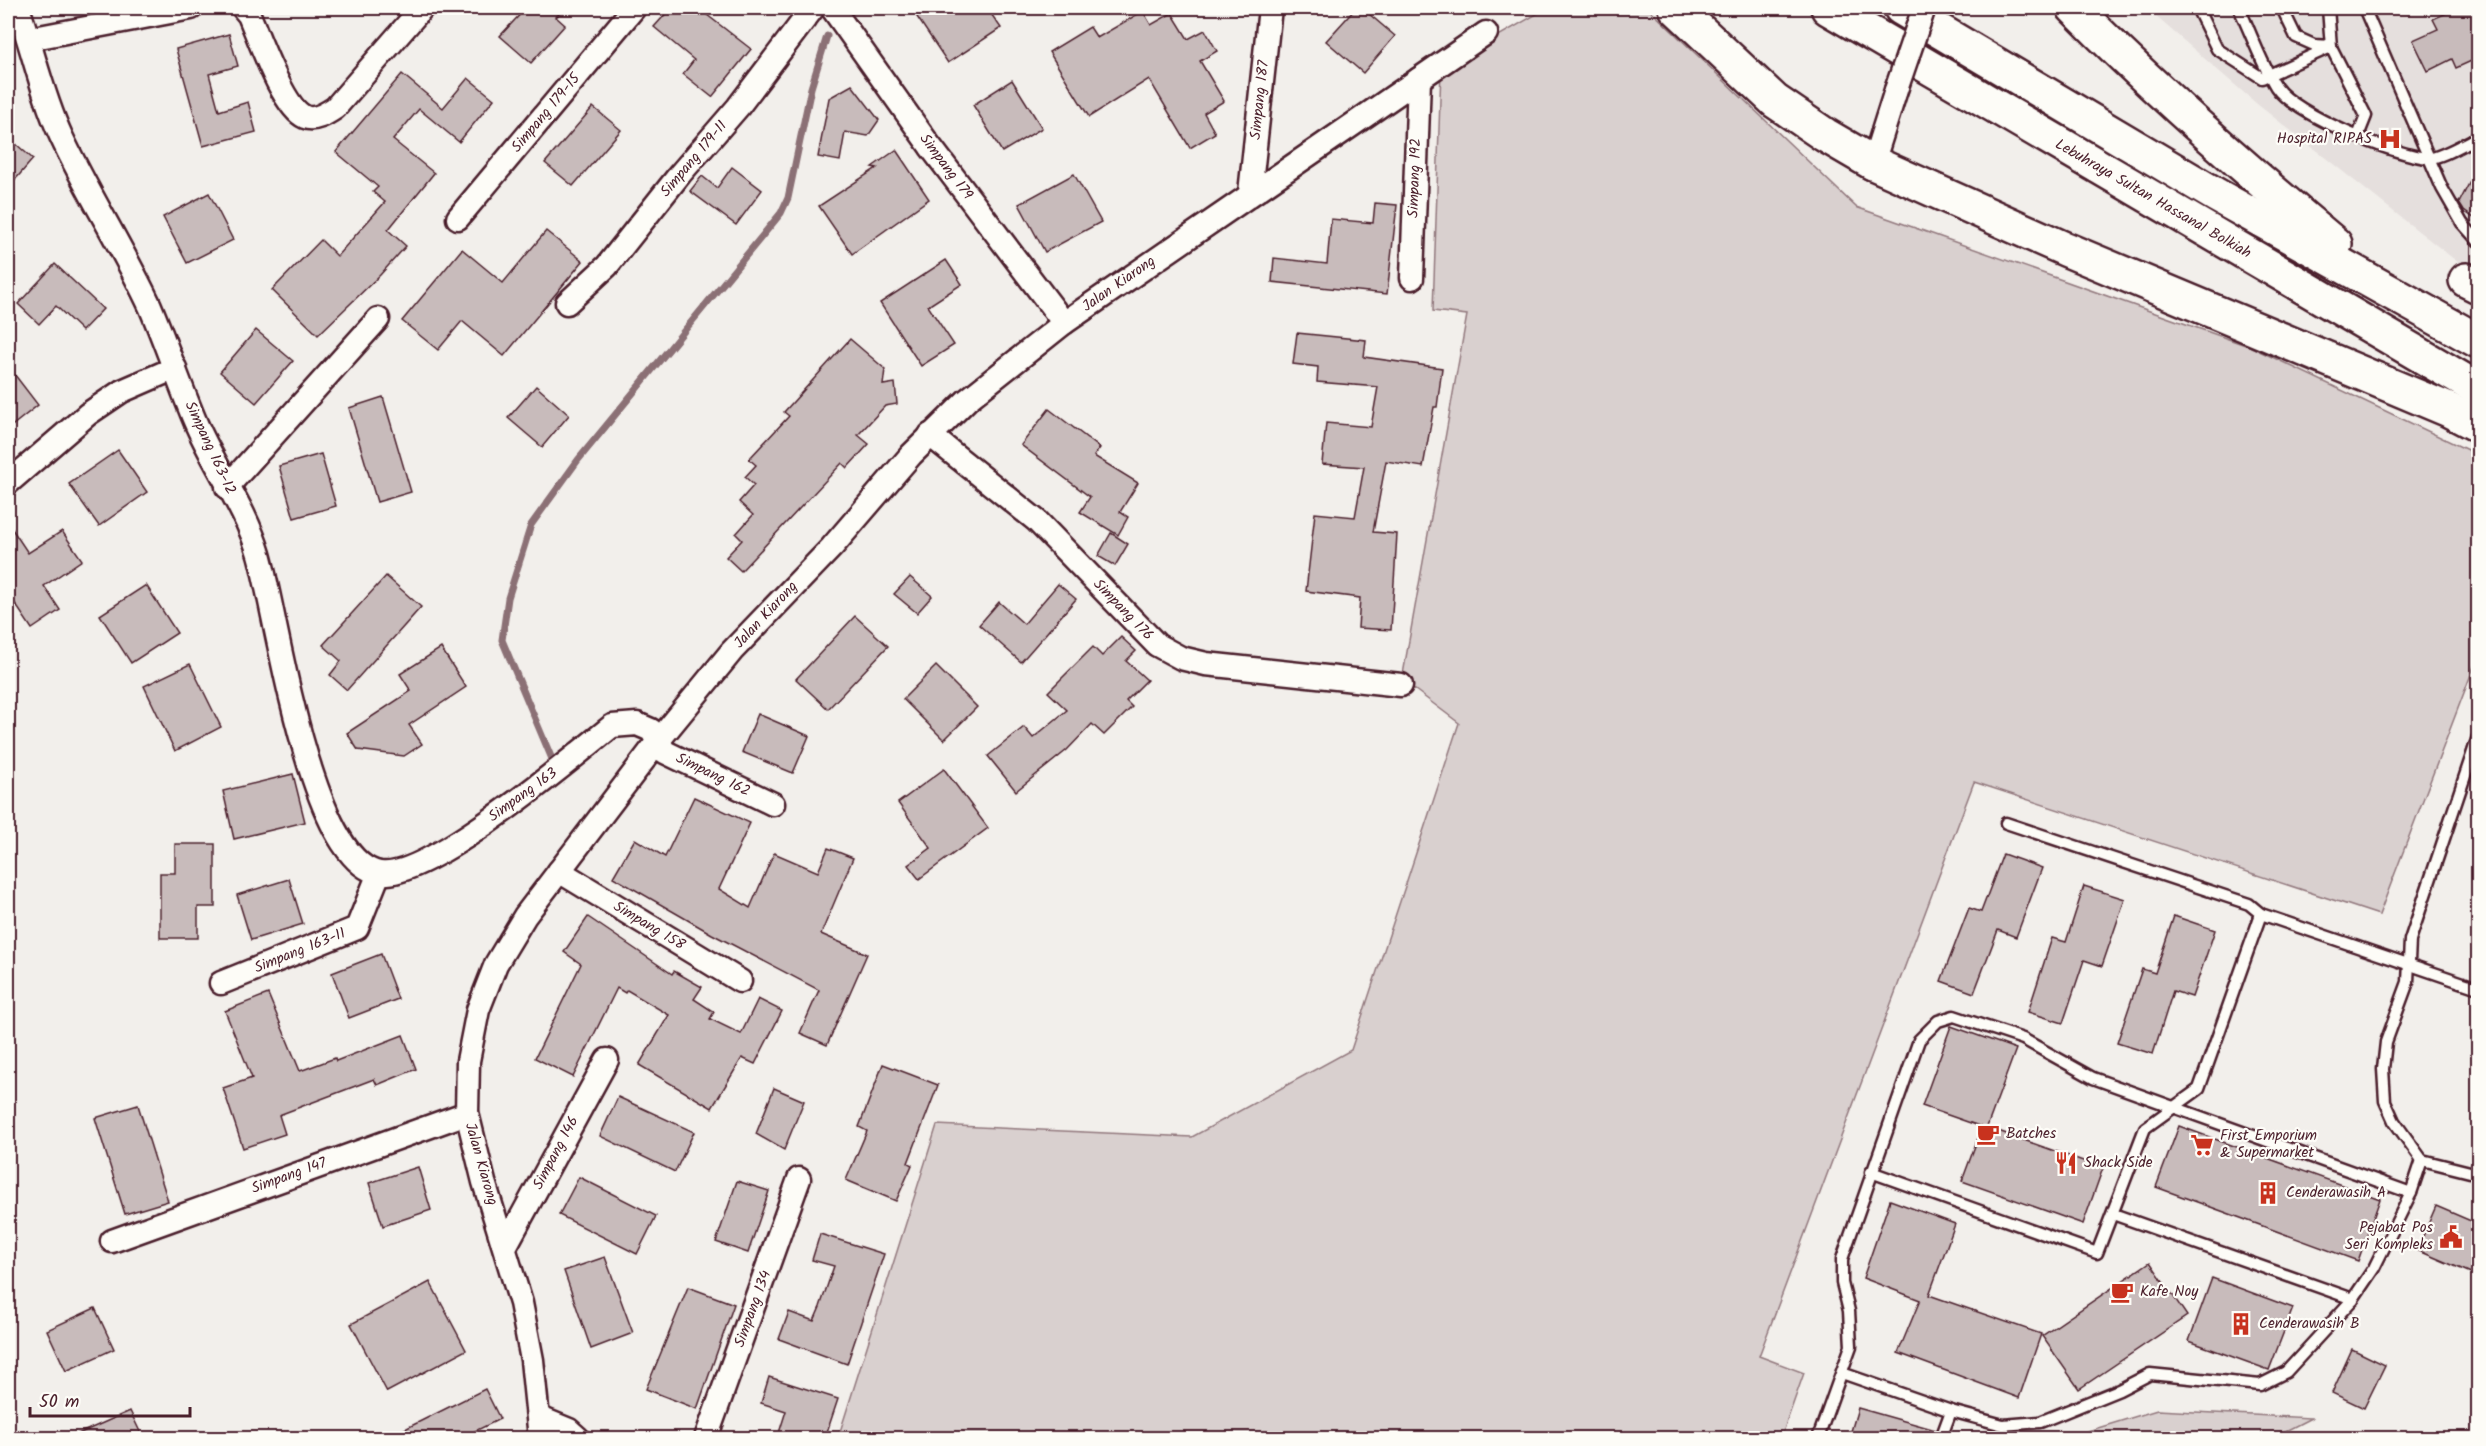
<svg xmlns="http://www.w3.org/2000/svg" width="2486" height="1446" viewBox="0 0 2486 1446" font-family="Kalam,sans-serif">
	<rect width="100%" height="100%" fill="#f2efeb"/>
	<filter id="ink" filterUnits="userSpaceOnUse"><feTurbulence type="fractalNoise" baseFrequency=".0167" numOctaves="2"/><feDisplacementMap in="SourceGraphic" scale="12" xChannelSelector="R" yChannelSelector="G"/><feConvolveMatrix kernelMatrix="1 2 1 2 8 2 1 2 1" color-interpolation-filters="sRGB"/></filter>
	<g filter="url(#ink)">
		<path fill="#e5dfdd" d="M2146,8h332v270l-221,-174z"/>
		<g fill="#d9d0cf" stroke="#92787d" stroke-width="1.5">
			<path d="M1547,8h101l208,199 395,140 227,108v201l-99,259 -405,-133 -215,574 45,17 -23,65h-943l99,-313 255,12 159,-87 108,-327 -57,-43 65,-365 -34,-4 8,-242z"/>
			<path d="M2157,1410l154,8 -39,20h-207z"/>
		</g>
		<g fill="none" stroke-linecap="round" stroke-linejoin="round">
			<path stroke="#8b6f75" stroke-width="7" d="M552,759l-50,-119 6,-42 23,-73 47,-65 203,-247 7,-15 23,-110 16,-52"/>
		</g>
		<g fill="#c8bbbb" stroke="#4a1f2b" stroke-width="1.5">
			<path d="M526,8h39l-9,9 9,8 -34,38 -31,-27z"/>
			<path d="M671,8h27l53,41 -39,48 -29,-23 11,-14 -40,-33z"/>
			<path d="M911,8h76l14,20 -53,35z"/>
			<path d="M1356,8h6l33,28 -32,37 -37,-32z"/>
			<path d="M2458,8h20v50l-22,10 -4,-9 -24,12 -15,-31 25,-11 -5,-10z"/>
			<path d="M1143,11l8,14 21,-12 16,26 17,-9 12,21 -17,10 24,40 -20,12 11,20 -25,15 -41,-69 -60,38 -40,-65 41,-25 7,11z"/>
			<path d="M229,34l9,32 -29,8 10,37 29,-9 8,30 -53,14 -27,-97z"/>
			<path d="M402,74l41,34 25,-30 26,21 -35,43 -40,-33 -26,31 41,33 -46,57 18,16 -26,29 -62,60 -46,-45 49,-50 16,16 48,-54 -12,-10 5,-5 -42,-35z"/>
			<path d="M1012,80l30,48 -40,24 -29,-47z"/>
			<path d="M852,85l27,35 -11,16 -23,-4 -5,29 -22,-4 11,-59z"/>
			<path d="M593,107l28,23 -48,56 -28,-23z"/>
			<path d="M8,137l25,22 -25,29z"/>
			<path d="M896,150l33,49 -77,55 -33,-48 58,-38 -5,-1z"/>
			<path d="M2478,166v55l-14,-10 -5,-8z"/>
			<path d="M732,167l30,23 -26,35 -46,-34 12,-15 15,12z"/>
			<path d="M1074,174l27,48 -56,30 -26,-48z"/>
			<path d="M209,193l24,47 -46,23 -24,-46z"/>
			<path d="M1375,203l22,2 -10,89 -115,-12 2,-24 53,6 4,-45 42,4z"/>
			<path d="M546,231l37,30 -79,95 -42,-35 -24,29 -36,-29 60,-72 41,34z"/>
			<path d="M946,260l16,24 -34,22 26,39 -33,21 -41,-63z"/>
			<path d="M55,264l48,45 -21,22 -26,-25 -17,18 -21,-20z"/>
			<path d="M256,330l37,31 -37,42 -36,-31z"/>
			<path d="M1297,333l69,7 -2,17 78,11 -5,39h-3l-11,60 -37,-6 -13,71 24,2 -6,96 -33,-2 2,-30 -54,-7 9,-78 40,4 9,-50 -42,-3 4,-41 45,4 7,-40 -61,-5 1,-15 -25,-3z"/>
			<path d="M850,339l35,30 -2,16 12,-2 2,21 -12,2 -27,29 11,9 -22,24 -5,-5 -101,108 -15,-14 16,-17 -6,-6 17,-19 -14,-13 15,-17 -9,-8 11,-12 -7,-6 40,-43 -5,-4z"/>
			<path d="M8,366l30,39 -30,24z"/>
			<path d="M536,386l33,29 -27,32 -34,-29z"/>
			<path d="M383,397l28,95 -34,10 -28,-94z"/>
			<path d="M1049,409l51,39 -6,8 44,27 -18,29 8,5 -10,18 -38,-23 10,-15 -69,-52z"/>
			<path d="M118,450l29,42 -48,34 -30,-42z"/>
			<path d="M321,454l15,52 -42,12 -15,-52z"/>
			<path d="M8,523l20,30 34,-22 20,29 -38,26 16,24 -28,19 -24,-36z"/>
			<path d="M1111,533l17,11 -13,22 -17,-10z"/>
			<path d="M386,576l35,31 -74,83 -17,-15 11,-14 -18,-16z"/>
			<path d="M910,577l22,19 -15,17 -23,-19z"/>
			<path d="M1058,584l18,15 -55,63 -42,-37 20,-23 25,22z"/>
			<path d="M146,585l31,48 -46,30 -31,-48z"/>
			<path d="M855,616l33,30 -60,63 -32,-30z"/>
			<path d="M1121,637l15,14 -10,10 21,19 -21,21 6,6 -28,28 -12,-11 -25,26 -51,41 -28,-35 36,-29 9,11 34,-28 -19,-18 45,-45 9,9z"/>
			<path d="M441,648l25,39 -57,38 13,19 -18,12 -46,-6 -11,-17 64,-42 -11,-17z"/>
			<path d="M190,664l31,63 -46,24 -31,-65z"/>
			<path d="M936,666l41,41 -33,33 -41,-41z"/>
			<path d="M758,714l51,22 -16,37 -51,-21z"/>
			<path d="M944,769l44,59 -69,51 -11,-14 23,-17 -33,-45z"/>
			<path d="M293,774l12,48 -71,17 -11,-48z"/>
			<path d="M694,797l56,26 -31,66 31,19 24,-55 44,19 10,-24 25,10 -32,76 46,20 -40,91 -27,-12 19,-43 -107,-56 -99,-57 22,-38 30,18z"/>
			<path d="M175,844h40v63h-17v31h-38v-65h15z"/>
			<path d="M2003,854l39,14 -26,69 -18,-7 -24,63 -33,-12 28,-73 12,4z"/>
			<path d="M289,879l14,45 -52,16 -14,-45z"/>
			<path d="M2084,886l41,13 -23,67 -18,-6 -21,63 -35,-11 24,-74 14,4z"/>
			<path d="M2174,916l41,14 -23,67 -19,-6 -20,63 -36,-11 25,-74 13,4z"/>
			<path d="M588,917l84,57 2,-3 28,16 -8,12 20,13 -4,7 31,15 17,-35 24,12 -27,53 -13,-6 -30,50 -73,-43 30,-50 -42,-25 -2,3 -8,-5 -44,89 -38,-19 46,-94 -17,-12z"/>
			<path d="M381,954l17,45 -49,19 -17,-45z"/>
			<path d="M268,994l32,77 35,-13 1,3 67,-26 13,34 -39,16 -3,-6 -95,36 6,19 -42,14 -20,-60 29,-10 -27,-67z"/>
			<path d="M1951,1026l65,23 -29,78 116,41 -20,56 -121,-43 20,-54 -60,-21z"/>
			<path d="M883,1064l55,21 -30,78 4,2 -16,36 -50,-21 21,-49 -8,-4z"/>
			<path d="M774,1088l30,13 -20,49 -28,-16z"/>
			<path d="M618,1097l76,35 -19,40 -75,-36z"/>
			<path d="M138,1105l30,96 -43,13 -30,-96z"/>
			<path d="M2179,1126l201,73 -22,62 -202,-74z"/>
			<path d="M418,1167l13,43 -48,16 -14,-43z"/>
			<path d="M579,1177l77,39 -19,38 -78,-39z"/>
			<path d="M737,1181l32,10 -21,62 -32,-11z"/>
			<path d="M1890,1200l65,24 -26,71 112,39 -22,64 -121,-45 22,-53 -57,-22z"/>
			<path d="M2436,1206l42,18v52l-61,-26z"/>
			<path d="M820,1234l64,20 -37,110 -68,-25 10,-27 25,9 6,-14 14,-41 -22,-6z"/>
			<path d="M605,1257l28,76 -42,16 -27,-78z"/>
			<path d="M2150,1262l37,54 -108,73 -37,-53z"/>
			<path d="M2212,1278l81,30 -24,62 -80,-29z"/>
			<path d="M430,1282l36,68 -79,42 -36,-68z"/>
			<path d="M688,1287l46,17 -37,105 -51,-20z"/>
			<path d="M95,1308l19,41 -48,22 -19,-41z"/>
			<path d="M2352,1349l33,16 -21,43 -32,-15z"/>
			<path d="M769,1377l69,22 -13,39h-27l-19,-5 7,-22 -25,-8z"/>
			<path d="M485,1389l15,30 -39,19h-74z"/>
			<path d="M1858,1408l78,22 -2,8h-85z"/>
			<path d="M130,1411l13,27h-74z"/>
		</g>
		<g fill="none" stroke-linecap="round" stroke-linejoin="round">
			<g stroke="#4a1f2b" stroke-width="15">
				<g id="lane">
					<path d="M2197,8l20,41 45,29 69,-31"/>
					<path d="M2239,8c12,25 22,55 37,79 18,27 119,69 152,71 11,1 39,-16 50,-21"/>
					<path d="M2282,8l14,29 18,8 17,1"/>
					<path d="M2328,8l3,39 35,69 -8,20"/>
					<path d="M2364,8l78,180 20,35 16,18"/>
					<path d="M2478,737l-68,203 -2,42 -22,60 -3,27 2,32 9,20 28,39 56,14"/>
					<path d="M2006,823l243,81 12,10 217,74"/>
					<path d="M1871,1172l226,81 48,-125 54,-39 62,-175"/>
					<path d="M2113,1214l240,85"/>
					<path d="M1842,1373l109,38 52,14 37,-3 79,-32 31,-16 110,11 26,-13 67,-73 21,-31 37,-75 11,-33"/>
					<path d="M1818,1438l33,-92 -2,-35 -7,-28v-24l77,-219 19,-19 16,-5 69,23 70,39 318,115"/>
					<path d="M1941,1438l10,-27"/>
				</g>
			</g>
			<g stroke="#4a1f2b" stroke-width="27">
				<g id="street">
					<path d="M18,8c15,42 24,87 43,128 27,58 62,112 89,170 16,38 29,77 45,115 19,45 50,86 64,133 18,61 50,308 121,319 48,7 191,-114 232,-147l25,-2 14,6 14,22 108,52"/>
					<path d="M243,8l6,7c10,23 34,93 56,102 10,4 21,-3 30,-9l87,-100"/>
					<path d="M832,8l98,138 134,177"/>
					<path d="M29,39l162,-31"/>
					<path d="M1873,163l23,-73"/>
					<path d="M1250,193l20,-185"/>
					<path d="M458,218l176,-210"/>
					<path d="M1412,278l7,-199"/>
					<path d="M567,303l40,-37 73,-92 58,-67 75,-99"/>
					<path d="M930,435l107,86 120,124 24,13 25,6 195,21"/>
					<path d="M8,483l80,-69 34,-23 53,-23"/>
					<path d="M227,487l151,-168"/>
					<path d="M559,871l181,110"/>
					<path d="M221,983l136,-55 22,-55"/>
					<path d="M112,1241l355,-128"/>
					<path d="M505,1247l102,-187"/>
					<path d="M540,1418l29,12 9,8"/>
					<path d="M540,1438l-8,-78 -11,-57 -37,-121 -17,-69 1,-52 10,-51 18,-46 29,-48 134,-176 73,-89 100,-104 79,-92 56,-55 97,-77 422,-290"/>
					<path d="M706,1438l93,-259"/>
				</g>
			</g>
			<g stroke="#4a1f2b" stroke-width="38">
				<path id="primary" d="M1873,163l192,86 384,161 29,15"/>
			</g>
			<g stroke="#4a1f2b" stroke-width="38">
				<g id="highway">
					<path d="M1676,8l99,93 50,34 48,28"/>
					<path d="M1828,8l650,381"/>
					<path d="M1901,8l315,187 262,146"/>
					<path d="M2074,8c82,83 171,161 261,236"/>
					<path d="M2466,280l12,6"/>
				</g>
			</g>
			<use href="#lane" stroke="#fdfcf7" stroke-width="10"/>
			<use href="#street" stroke="#fdfcf7" stroke-width="22"/>
			<use href="#primary" stroke="#fdfcf7" stroke-width="33"/>
			<use href="#highway" stroke="#fdfcf7" stroke-width="33"/>
			<g stroke="#4a1f2b" stroke-width="27" stroke-linecap="butt">
				<path id="street-bridge" d="M1896,90l28,-82"/>
			</g>
			<use href="#street-bridge" stroke="#fdfcf7" stroke-width="22"/>
		</g>
	</g>
	<defs>
		<g id="hospital-bare" transform="scale(1.8)"><path d="M-5-5h3v3.5h4V-5h3V5h-3V1.5h-4V5h-3Z" fill="#c8321e" stroke="#fdfcf7" stroke-width="2.5" paint-order="stroke"/></g>
		<g id="cafe-bare" transform="scale(1.8)"><path d="M-5.5-4.5H6V0H3Q3 3.5 0 3.5H-2.5Q-5.5 3.5-5.5 0ZM3-3.2v2h1.7v-2ZM-6 4.5H4V6H-6Z" fill="#c8321e" stroke="#fdfcf7" stroke-width="2.5" paint-order="stroke"/></g>
		<g id="supermarket-bare" transform="scale(1.8)"><path d="M-6-5.5h2.5l.6 2H6L4.5 2H-2.5L-4.4-4H-6ZM-1.5 3.2a1.3 1.3 0 1 0 .1 0ZM3 3.2a1.3 1.3 0 1 0 .1 0Z" fill="#c8321e" stroke="#fdfcf7" stroke-width="2.5" paint-order="stroke"/></g>
		<g id="restaurant-bare" transform="scale(1.8)"><path d="M-5-6h1v4h1v-4h1v4h1v-4h1v5L-1.5 .5V6h-2V.5L-5-1ZM5-6V6H3V1.5H1.5Q1.5-4 5-6Z" fill="#c8321e" stroke="#fdfcf7" stroke-width="2.5" paint-order="stroke"/></g>
		<g id="building-bare" transform="scale(1.8)"><path d="M-4-6H4V6H1V3H-1V6H-4ZM-2.5-4.3h1.7v1.8h-1.7ZM.8-4.3h1.7v1.8H.8ZM-2.5-1h1.7V.8h-1.7ZM.8-1h1.7V.8H.8Z" fill="#c8321e" stroke="#fdfcf7" stroke-width="2.5" paint-order="stroke"/></g>
		<g id="civic-bare" transform="scale(1.8)"><path d="M-.6-6.5H3V-4.5H.6V-3L4-1V1h2V6H-6V1h2V-1L-.6-3ZM-1.2 2.5V6h2.4V2.5Z" fill="#c8321e" stroke="#fdfcf7" stroke-width="2.5" paint-order="stroke"/></g>
	</defs>
	<g fill-rule="evenodd">
		<use href="#hospital-bare" x="2390" y="139"/>
		<use href="#cafe-bare" x="1988" y="1134"/>
		<use href="#supermarket-bare" x="2202" y="1145"/>
		<use href="#restaurant-bare" x="2066" y="1163"/>
		<use href="#building-bare" x="2268" y="1193"/>
		<use href="#civic-bare" x="2451" y="1237"/>
		<use href="#cafe-bare" x="2122" y="1292"/>
		<use href="#building-bare" x="2241" y="1324"/>
	</g>
	<g text-anchor="middle" dominant-baseline="central" stroke-width="4.5" stroke-linejoin="round" paint-order="stroke">
		<g font-size="15" fill="#4a1f2b" stroke="#fdfcf7">
			<text transform="translate(1260 100) rotate(-84)">Simpang 187</text>
			<text transform="translate(546 113) rotate(-50)">Simpang 179-15</text>
			<text transform="translate(694 159) rotate(-50)">Simpang 179-11</text>
			<text transform="translate(946 167) rotate(53)">Simpang 179</text>
			<text transform="translate(1415 178) rotate(-88)">Simpang 192</text>
			<text transform="translate(2153 199) rotate(30)">Lebuhraya Sultan Hassanal Bolkiah</text>
			<text transform="translate(1119 284) rotate(-35)">Jalan Kiarong</text>
			<text transform="translate(210 448) rotate(65)">Simpang 163-12</text>
			<text transform="translate(1123 610) rotate(46)">Simpang 176</text>
			<text transform="translate(766 615) rotate(-47)">Jalan Kiarong</text>
			<text transform="translate(713 775) rotate(26)">Simpang 162</text>
			<text transform="translate(523 795) rotate(-36)">Simpang 163</text>
			<text transform="translate(649 926) rotate(31)">Simpang 158</text>
			<text transform="translate(300 951) rotate(-22)">Simpang 163-11</text>
			<text transform="translate(556 1153) rotate(-62)">Simpang 146</text>
			<text transform="translate(481 1164) rotate(74)">Jalan Kiarong</text>
			<text transform="translate(289 1176) rotate(-20)">Simpang 147</text>
			<text transform="translate(753 1309) rotate(-70)">Simpang 134</text>
		</g>
		<g font-size="15" fill="#4a1f2b" stroke="#fdfcf7" text-anchor="start">
			<text x="2372" y="139" text-anchor="end">Hospital RIPAS</text>
			<text x="2006" y="1134">Batches</text>
			<text x="2220" y="1136">First Emporium<tspan x="2220" dy="17">&amp; Supermarket</tspan></text>
			<text x="2084" y="1163">Shack Side</text>
			<text x="2286" y="1193">Cenderawasih A</text>
			<text x="2433" y="1228" text-anchor="end">Pejabat Pos<tspan x="2433" dy="17">Seri Kompleks</tspan></text>
			<text x="2140" y="1292">Kafe Noy</text>
			<text x="2259" y="1324">Cenderawasih B</text>
		</g>
	</g>
	<rect width="2486" height="1446" fill="none" stroke="#fdfcf7" stroke-width="30"/>
	<rect x="15" y="15" width="2456" height="1416" fill="none" stroke="#4a1f2b" stroke-width="2" filter="url(#ink)"/>
	<path d="M30 1407v9h160v-9" fill="none" stroke="#4a1f2b" stroke-width="3"/>
	<text x="39" y="1407" font-size="18" fill="#4a1f2b" stroke="#fdfcf7" stroke-width="4.5" paint-order="stroke">50 m</text>
</svg>
